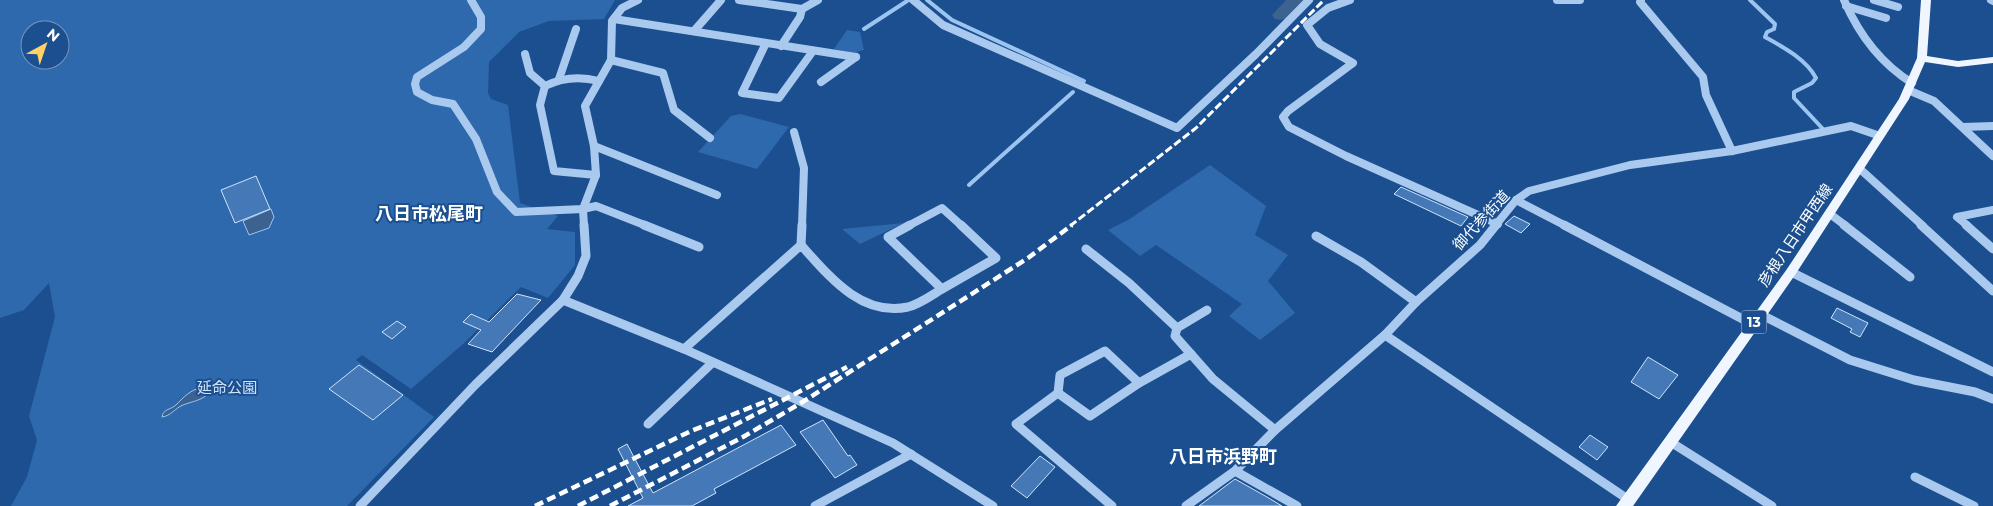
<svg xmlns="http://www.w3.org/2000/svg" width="1993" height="506" viewBox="0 0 1993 506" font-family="Montserrat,'Noto Sans JP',sans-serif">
	<rect width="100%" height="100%" fill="#1b4f8f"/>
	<g fill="#2e69ad" fill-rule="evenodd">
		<path d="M0,0h615l-11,19 -55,2 -30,11 -30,30 -1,31 3,6 17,6 12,98 38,13 -11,13 28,3v33l-27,33 -27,-11 -58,57 -52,45 -49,-34 -6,5 78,57 -87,89h-336l16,-29 10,-37 -8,-24 26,-99 -6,-34 -25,27 -24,8zM30,30h30v30h-30z"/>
		<path d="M847,30l13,2 4,18 -11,3 -19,-4z"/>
		<path d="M740,114l49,13 -32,42 -59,-17 33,-36z"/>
		<path d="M1210,165l56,41 -11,29 33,20 -20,26 27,32 -35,27 -31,-24 13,-12 -86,-59 -16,11 -32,-26 20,-10z"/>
		<path d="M904,223l-44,21 -18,-15z"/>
	</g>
	<g fill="#3c6290" stroke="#9cc4f0">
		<path d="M271,209l3,8 -5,11 -20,7 -6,-14z"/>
		<path d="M202,387l7,6c-8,8 -16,8 -26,12 -8,3 -12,11 -21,12 1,-8 8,-7 14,-12 9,-9 13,-14 26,-18z"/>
	</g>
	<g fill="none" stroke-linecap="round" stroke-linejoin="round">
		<g stroke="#9cc4f0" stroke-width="4">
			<path d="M927,0l25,20 132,61"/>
			<path d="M1750,0l25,24 -1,5 -7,3 -2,5c18,10 41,22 51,41l-4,5 -18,9v6l29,31"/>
			<path d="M864,29l43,-28"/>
			<path d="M969,185l104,-93"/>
		</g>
		<path fill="#3c6290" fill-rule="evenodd" d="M1286,0h21c-8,11 -18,23 -32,19l-3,-4z"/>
	</g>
	<g fill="#4478b7" stroke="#cfe3fa">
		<path d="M256,176l14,33 -35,14 -14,-33z"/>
		<path d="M1401,187l67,30 -7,9 -67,-32z"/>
		<path d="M1514,216l16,8 -9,9 -16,-9z"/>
		<path d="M517,294l24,6 -49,52 -24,-8 13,-14 -18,-8 8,-8 18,8z"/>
		<path d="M1837,308l31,15 -8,14 -10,-5 2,-3 -21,-11z"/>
		<path d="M397,321l9,6 -14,12 -10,-7z"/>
		<path d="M1648,357l30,18 -19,24 -28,-17z"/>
		<path d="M359,365l44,30 -30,25 -44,-31z"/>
		<path d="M823,420l25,36 2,-1 7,10 -22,13 -35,-46z"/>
		<path d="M781,425l15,20 -82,44 2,4 -24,13h-64l15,-8 -25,-49 9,-5 26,49z"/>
		<path d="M1590,435l18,12 -11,13 -18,-13z"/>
		<path d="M1040,456l15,11 -28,31 -16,-12z"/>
		<path d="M1235,479l32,18 15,9h-83z"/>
	</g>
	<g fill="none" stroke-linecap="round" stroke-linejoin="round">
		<g stroke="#a9c9ee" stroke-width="8">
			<path d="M471,0l10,17v12l-17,18 -47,30 -2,7 2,8 15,8 21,4 23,35 21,53 19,20 67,-3 13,-3 51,20"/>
			<path d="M739,0l63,9 -2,8 -19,29"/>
			<path d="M913,0l30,25 234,103 79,-74 53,-54"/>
			<path d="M1350,0l-22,8 -21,17 13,19 33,19 -65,48 -5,6 6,10 57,29 152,68"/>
			<path d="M1557,0h23"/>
			<path d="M1641,0l-1,2 63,75 3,18 26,56"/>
			<path d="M1844,0c15,35 36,63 68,83"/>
			<path d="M1874,0l24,7"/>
			<path d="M1991,0l2,1"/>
			<path d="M1846,6l40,12"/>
			<path d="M802,9l16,-9"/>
			<path d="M614,19l242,38"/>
			<path d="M694,31l27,-31"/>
			<path d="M766,43l-24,50 37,5 34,-47"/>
			<path d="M525,54l5,19 15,13"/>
			<path d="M611,60l52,13 11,37 36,28"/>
			<path d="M559,79l17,-50"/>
			<path d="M821,82l35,-25"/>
			<path d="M1908,90l26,11 59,55"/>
			<path d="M1963,127l30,-1"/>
			<path d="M794,132l10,36 -2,58"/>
			<path d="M594,146l123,49"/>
			<path d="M1860,169l63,57"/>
			<path d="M596,175l-42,-4 -14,-66 5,-19c18,-9 35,-10 54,-5"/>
			<path d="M1516,200l50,26"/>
			<path d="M1830,214l16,12"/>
			<path d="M584,226l-1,-17 13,-34 -2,-29 -9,-40 26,-46 1,-39 10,-13 16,-8"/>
			<path d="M908,226l34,-18 20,18"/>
			<path d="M1495,226l21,-26 13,-9 101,-26 102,-14 119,-25 29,10"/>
			<path d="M1968,226l-11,-9 36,-7"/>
		</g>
		<g stroke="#a9c9ee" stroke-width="9">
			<path d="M644,225l55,22"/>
			<path d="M910,225l-22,12 54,52 54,-31 -35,-33"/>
			<path d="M1564,225l188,99"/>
			<path d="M1844,225l66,52"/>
			<path d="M1921,225l72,66"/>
			<path d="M1966,225l27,24"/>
			<path d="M1316,236l45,26 55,40"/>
			<path d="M801,245l1,-20"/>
			<path d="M1086,249l43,34 48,45 -2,8 38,43 62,51"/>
			<path d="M1791,272l202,100"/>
			<path d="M563,300l121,49 209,94 100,63"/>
			<path d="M1760,314l90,46 64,20 61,12 18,7"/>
			<path d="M1177,328l30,-18"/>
			<path d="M1385,335l244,165"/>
			<path d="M684,349l117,-104c28,31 60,72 107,62 12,-3 24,-12 34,-18"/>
			<path d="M1058,393l32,23 49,-33 52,-29"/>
			<path d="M648,424l64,-61"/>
			<path d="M1669,441l103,65"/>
			<path d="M1235,471l62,35"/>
			<path d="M1915,477l59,29"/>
			<path d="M360,506l115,-121 88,-85 15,-24 8,-20 -2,-31"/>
			<path d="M815,506l96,-52"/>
			<path d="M1112,506l-96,-82 42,-31 2,-18 45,-24 34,32"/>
			<path d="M1186,506l49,-35 40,-41 110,-95 31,-33 64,-57 16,-20"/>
		</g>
		<path fill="#f0f6ff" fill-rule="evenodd" d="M1921,0h10l-4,56 31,5 35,-4v6l-35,4 -33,-5 -16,37 -114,176 -162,231h-17l171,-237 112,-170 18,-41z"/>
		<path stroke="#fff" stroke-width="3" stroke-dasharray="8 3" stroke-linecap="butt" d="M1070,226l126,-98 128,-128"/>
		<g stroke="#fff" stroke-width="4.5" stroke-dasharray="9 4.5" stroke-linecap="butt">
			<path d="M535,506l156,-75 81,-32"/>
			<path d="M578,506l269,-139"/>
			<path d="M610,506l133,-69 58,-34 227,-145 44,-33"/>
		</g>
	</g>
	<g text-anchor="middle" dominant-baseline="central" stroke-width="4" stroke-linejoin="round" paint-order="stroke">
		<rect fill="#1b4f8f" stroke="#bbcadd" stroke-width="1" x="1741.5" y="310.5" width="25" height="23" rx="4"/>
		<g font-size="14" font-weight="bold" fill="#fff">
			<text x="1754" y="322">13</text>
		</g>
		<g font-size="15" fill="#fff" stroke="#1b4f8f">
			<text transform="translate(1481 220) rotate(-47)">御代参街道</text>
			<text transform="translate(1795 235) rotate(-56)">彦根八日市甲西線</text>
		</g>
		<g font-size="15" fill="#cfe3fa" stroke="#1b4f8f">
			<text x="227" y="387">延命公園</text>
		</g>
		<g font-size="18" font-weight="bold" fill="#fff" stroke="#1b4f8f">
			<text x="429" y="214">八日市松尾町</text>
			<text x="1223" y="457">八日市浜野町</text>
		</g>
	</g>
	<g transform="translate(45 45) rotate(40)"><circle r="24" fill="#1b4f8f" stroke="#7695bc"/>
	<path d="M0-4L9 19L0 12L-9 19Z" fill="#ffd166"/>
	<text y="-8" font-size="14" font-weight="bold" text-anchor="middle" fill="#ffffff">N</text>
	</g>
</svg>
